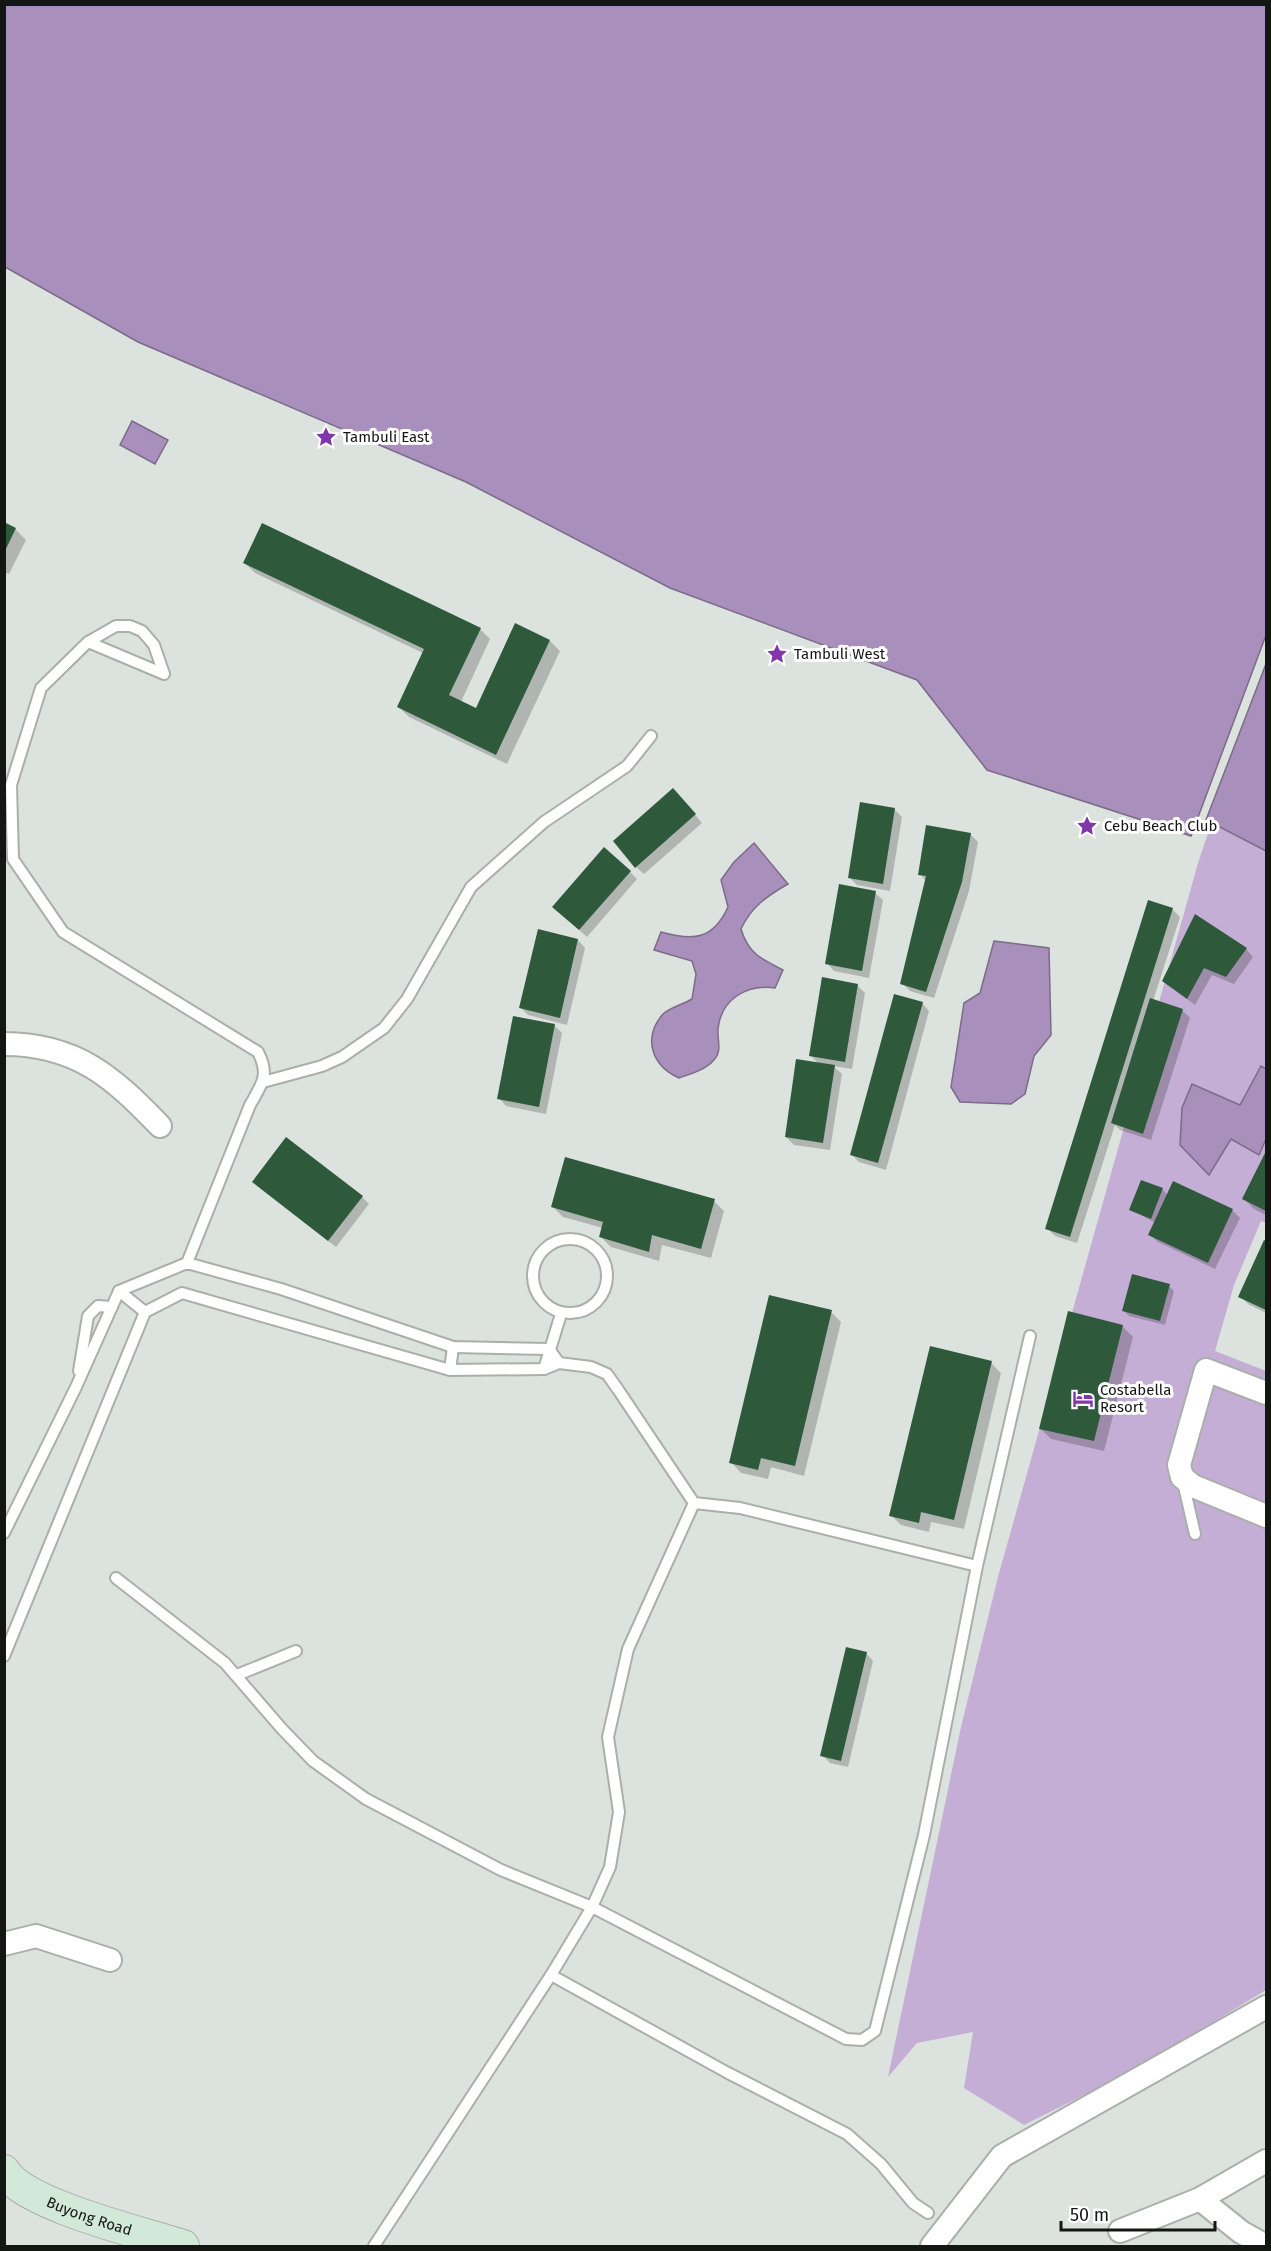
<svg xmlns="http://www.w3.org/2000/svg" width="1271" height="2251" viewBox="0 0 1271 2251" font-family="'Fira Sans',sans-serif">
	<rect width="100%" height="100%" fill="#dce3de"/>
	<path fill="#c5aed5" d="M1266,661v562l-5,-2 -27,64 -19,66 51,20v619l-128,78 -114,57 -60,-37 9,-56 -56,11 -29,34 73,-350 37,-150 200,-714z"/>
	<g fill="#a98fbb" stroke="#7c6b89" stroke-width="1.5">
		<path d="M5,4l1261,1v630l-75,201 -204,-66 -70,-90 -247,-92 -204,-106 -328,-140 -133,-75z"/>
		<path d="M132,421l36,19 -13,24 -35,-19z"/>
		<path d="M1266,664v187l-60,-31z"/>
		<path d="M754,843l34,41c-21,12 -37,23 -47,45 7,24 20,30 42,41l-8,18c-28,-4 -54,11 -57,41 -1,12 5,22 -5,32 -8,9 -23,13 -34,17 -27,-12 -37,-40 -16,-64 6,-6 21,-10 29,-15l4,-25 -4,-13 -38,-11 7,-18c32,9 52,8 67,-25l-7,-27 13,-18z"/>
		<path d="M994,941l55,7 2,87 -17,21 -9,38 -14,10 -51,-2 -9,-15 13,-84 16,-10z"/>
		<path d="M1261,1066l5,3v70l-7,16 -28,-16 -22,36 -29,-30 2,-37 10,-24 48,21z"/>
	</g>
	<g fill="#0003">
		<path d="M4,524l12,6 10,10 -17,34 -5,-2z"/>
		<path d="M245,563l235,66 10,10 -29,63 15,8 40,-85 34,16 10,10 -53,113 -98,-47 -10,-10 24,-54 -168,-80z"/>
		<path d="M681,798l21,25 -58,51 -8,-7z"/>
		<path d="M894,809l8,8 -12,74 -33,-6 -7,-7z"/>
		<path d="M970,834l8,8 -9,49 -35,107 -24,-7 -8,-8 24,-102 -6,-7z"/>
		<path d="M630,872l7,7 -50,58 -25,-23z"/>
		<path d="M875,893l8,7 -14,78 -35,-7 -7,-8z"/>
		<path d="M1172,909l8,8 -27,84 29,9 8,8 -39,122 -31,-10 -5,-5 -38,118 -22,-7 -8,-8z"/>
		<path d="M539,931l39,9 7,8 -18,77 -39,-10 -7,-7z"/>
		<path d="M1246,949l7,8 -19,27 -22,-9 -17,30 -31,-24z"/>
		<path d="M857,985l8,8 -13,76 -19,-3 9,8 -12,76 -36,-5 -8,-8 33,-73 -8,-8z"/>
		<path d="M922,1003l7,8 -43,159 -27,-8 -7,-7z"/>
		<path d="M554,1025l8,8 -16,81 -40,-8 -7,-8z"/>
		<path d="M1266,1154v61l-12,-6 -10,-10z"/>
		<path d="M261,1189l101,8 7,7 -33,43z"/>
		<path d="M1162,1189l6,6 64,15 8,8 -25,51 -57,-27 -8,-7 6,-12 -25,-13z"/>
		<path d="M714,1201l10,10 -13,47 -49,-13 -3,16 -48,-14 -10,-10 2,-9 -40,-11 -10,-10z"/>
		<path d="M1265,1242l1,1v70l-18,-9 -8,-8z"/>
		<path d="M1169,1286l5,5 -9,34 -36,-9 -5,-5z"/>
		<path d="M831,1312l10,10 -37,154 -33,-9 -3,12 -27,-6 -10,-11z"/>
		<path d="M1122,1326l11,11 -29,114 -53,-12 -10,-10z"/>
		<path d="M991,1363l10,10 -37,156 -33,-7 -2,10 -28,-7 -10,-10z"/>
		<path d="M866,1653l7,8 -25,106 -18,-4 -8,-8z"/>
	</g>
	<g fill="#2e5a3b">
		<path d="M4,522l12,6 -12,25z"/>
		<path d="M262,523l219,105 -32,67 27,13 39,-85 35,17 -54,115 -99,-48 27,-58 -181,-86z"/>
		<path d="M673,788l23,26 -61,54 -22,-27z"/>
		<path d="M860,802l35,6 -12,76 -35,-6z"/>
		<path d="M926,825l45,8 -9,49 -36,110 -26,-8 26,-108 -8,-1z"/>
		<path d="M604,847l27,24 -52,59 -27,-23z"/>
		<path d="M839,884l37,7 -14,80 -37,-7z"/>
		<path d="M1148,900l25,8 -103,329 -25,-8z"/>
		<path d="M1195,914l52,34 -21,29 -22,-9 -17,31 -25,-18z"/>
		<path d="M538,929l40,10 -18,79 -41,-10z"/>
		<path d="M822,977l36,7 -13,78 -36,-6z"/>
		<path d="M894,994l29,8 -45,161 -28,-8z"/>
		<path d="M1150,998l33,11 -40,125 -32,-11z"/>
		<path d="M513,1016l42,8 -16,83 -42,-8z"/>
		<path d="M796,1059l39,6 -12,78 -38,-6z"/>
		<path d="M286,1137l77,59 -35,45 -76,-59z"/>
		<path d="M1266,1151v60l-24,-12z"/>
		<path d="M565,1157l150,42 -14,50 -49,-14 -3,17 -50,-15 4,-15 -52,-15z"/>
		<path d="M1141,1180l22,8 -12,31 -22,-9z"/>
		<path d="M1173,1181l60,28 -25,54 -60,-28z"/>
		<path d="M1264,1240l2,1v69l-28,-13z"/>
		<path d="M1132,1274l38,10 -10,37 -38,-10z"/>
		<path d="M769,1295l63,15 -37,156 -34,-8 -3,12 -29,-7z"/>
		<path d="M1068,1311l55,14 -29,116 -55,-12z"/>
		<path d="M930,1346l62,15 -38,159 -33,-8 -2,11 -30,-7z"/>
		<path d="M846,1647l21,5 -26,109 -21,-5z"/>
	</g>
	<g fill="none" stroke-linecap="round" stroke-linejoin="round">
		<g stroke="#aaafab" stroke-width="14">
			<g id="lane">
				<path d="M88,642l76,32 -10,-29 -12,-14 -12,-5h-14l-28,16 -47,46 -30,97 2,74 50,73 195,120c12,23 4,32 -8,53l-63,158"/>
				<path d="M263,1082l59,-16 20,-9 42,-29 23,-29 64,-112 73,-65 83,-56 24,-30"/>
				<circle cx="570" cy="1276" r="37"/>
				<path d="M119,1291l26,21"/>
				<path d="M544,1369l17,-55"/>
				<path d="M450,1370l3,-23"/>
				<path d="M79,1371l9,-55 10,-10 14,1"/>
				<path d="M1183,1482l12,52"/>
				<path d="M4,1533l72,-146 43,-96 68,-28 94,26 172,58 96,2 10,14"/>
				<path d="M116,1578l109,85 57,66 31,32 53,38 135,71 91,37 254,132 16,1 13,-9 49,-196 53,-269 53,-230"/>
				<path d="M4,1656l141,-344 37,-19 268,77 94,-1 15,-6 32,4 16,7 12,17 75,112 46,5 237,58"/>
				<path d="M237,1675l59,-24"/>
				<path d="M551,1975l177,98 119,61 34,30 32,39 15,10"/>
				<path d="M374,2246l177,-271 41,-68 18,-40 9,-55 -11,-75 20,-88 66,-146"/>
			</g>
		</g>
		<g stroke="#aaafab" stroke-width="26">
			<g id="street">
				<path d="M4,1044c72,0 109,33 156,82"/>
				<path d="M1266,1393l-60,-23 -27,95 3,12 11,9 73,30"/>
				<path d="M4,1944l32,-8 74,24"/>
				<path d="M1200,2199l41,33 25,14"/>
				<path d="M1120,2231l80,-32 66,-38"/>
				<path d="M932,2246l70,-90 264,-149"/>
			</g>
		</g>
		<g stroke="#aaafab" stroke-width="34">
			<g id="secondary">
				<path id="s1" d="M4,2171c20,34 139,62 179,75"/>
			</g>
		</g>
		<use href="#lane" stroke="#fff" stroke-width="10"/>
		<use href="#street" stroke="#fff" stroke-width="22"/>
		<use href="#secondary" stroke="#d2e8d8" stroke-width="32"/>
	</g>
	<defs>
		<g id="sight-bare" transform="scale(1.62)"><path d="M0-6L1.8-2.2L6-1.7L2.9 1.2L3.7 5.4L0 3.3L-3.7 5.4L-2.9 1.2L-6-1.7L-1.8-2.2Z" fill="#8137a9" stroke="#fff" stroke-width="2.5" paint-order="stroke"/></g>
		<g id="hotel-bare" transform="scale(1.62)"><path d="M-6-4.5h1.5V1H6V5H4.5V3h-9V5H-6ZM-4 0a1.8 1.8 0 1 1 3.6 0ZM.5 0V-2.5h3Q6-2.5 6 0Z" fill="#8137a9" stroke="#fff" stroke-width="2.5" paint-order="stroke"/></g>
	</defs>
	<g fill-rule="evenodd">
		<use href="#sight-bare" x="326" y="437"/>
		<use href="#sight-bare" x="777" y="654"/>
		<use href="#sight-bare" x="1087" y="826"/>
		<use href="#hotel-bare" x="1083" y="1399"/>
	</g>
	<g text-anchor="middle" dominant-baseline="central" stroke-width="6" stroke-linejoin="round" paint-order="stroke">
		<g font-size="15" fill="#141614" stroke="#fff" text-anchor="start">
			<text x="343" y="437">Tambuli East</text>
			<text x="794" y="654">Tambuli West</text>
			<text x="1104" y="826">Cebu Beach Club</text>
			<text x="1100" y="1390">Costabella<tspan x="1100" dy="17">Resort</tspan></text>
		</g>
		<g font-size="15" fill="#141614" stroke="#fff">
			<text stroke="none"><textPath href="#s1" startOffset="98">Buyong Road</textPath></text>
		</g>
	</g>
	<rect width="1271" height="2251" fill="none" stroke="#141614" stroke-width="12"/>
	<path d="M1061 2221v9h154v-9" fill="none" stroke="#141614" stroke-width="3"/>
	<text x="1070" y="2221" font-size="18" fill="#141614" stroke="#ffffff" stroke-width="4.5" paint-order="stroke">50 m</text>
</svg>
